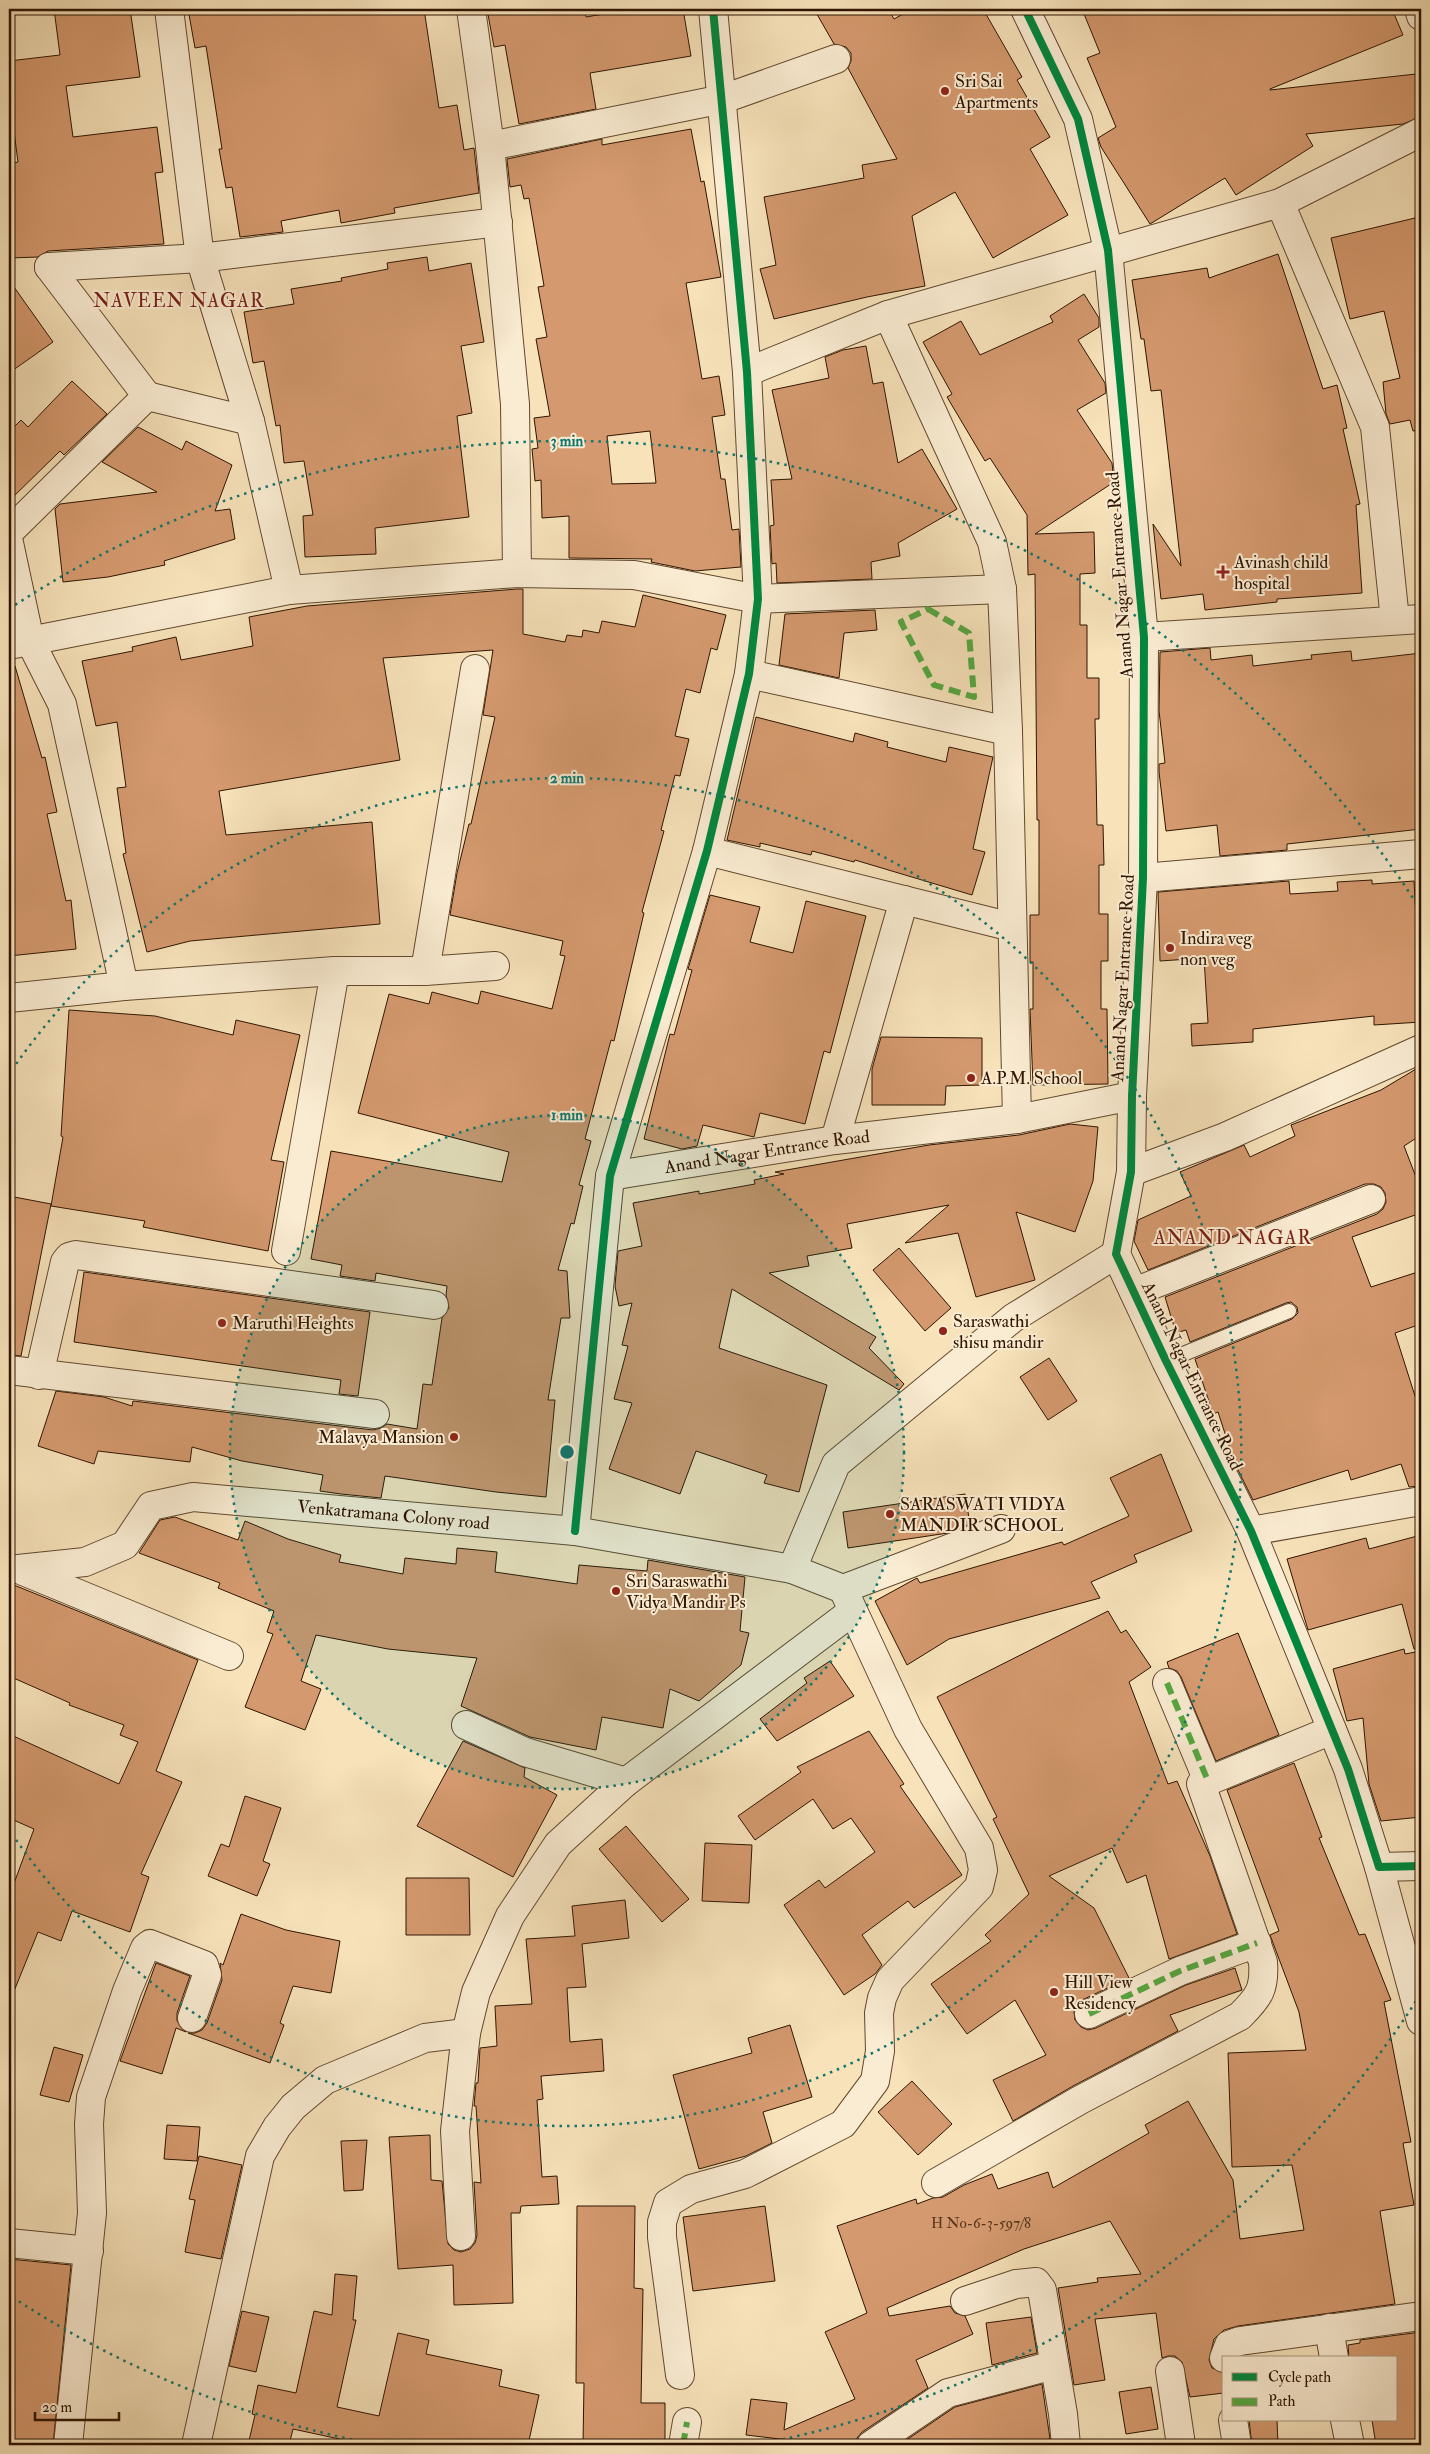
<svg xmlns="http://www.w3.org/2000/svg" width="1430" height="2454" viewBox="0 0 1430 2454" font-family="'IM FELL Double Pica',serif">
	<rect width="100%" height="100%" fill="#f7e2ba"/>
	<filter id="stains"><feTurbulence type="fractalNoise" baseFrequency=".004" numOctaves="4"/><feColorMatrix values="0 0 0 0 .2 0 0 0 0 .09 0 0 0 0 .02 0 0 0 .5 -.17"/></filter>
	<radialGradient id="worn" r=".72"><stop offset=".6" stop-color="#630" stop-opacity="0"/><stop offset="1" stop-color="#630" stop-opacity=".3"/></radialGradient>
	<g fill="#d4996e" stroke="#2f1400" fill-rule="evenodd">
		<path d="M54,9h76l10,68 -74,9 7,51 84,-10 6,45 -8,1 9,71 -116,7 -10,6 -29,1v-94l9,-2 -9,-68v-33l51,-6z"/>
		<path d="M188,9h236l15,99 18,-3 7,45 10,-2 5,45 -85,15 1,5 -54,10 -2,-13 -58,11 2,11 -43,5 -8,-50 -6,1 -7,-39h3l-16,-103 -11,2z"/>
		<path d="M487,9h97l2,8 46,-8h51l8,47 -101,17 6,36 -77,15 -14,-79 -11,2z"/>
		<path d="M814,9h74l6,10 18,-10h71l39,68 -5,3 33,57 -20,12 38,66 -75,43 -38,-66 -43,24 13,70 -58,11 -93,22 -14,-50 16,-4 -12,-68 100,-19 -2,-13 35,-6 -49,-91 3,-7v-8l-5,-6 -12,-3z"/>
		<path d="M1082,9h310l11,26 -133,54v1l146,-16 4,43 -17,7 -97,10 7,12 -77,49 -11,-17 -75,46 -49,-77 -3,-9 18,-11 -29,-69 13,-5z"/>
		<path d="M691,129l10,53 3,-1 17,96 -35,6 16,96 17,-3 6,39 -13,2 9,62h4l7,51 7,-1 2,38 -46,4 -44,-9 1,-3 -83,-1v-42l-27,2 -1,-38 -6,1 -3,-32 6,-1 -4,-30 16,-2 -14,-77 11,-2 -9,-50 6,-1 -15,-88 -5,1 -3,-14 -11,2 -3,-28 95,-20v6zM650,431l6,52 -44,1 -5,-48z"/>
		<path d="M1415,218l6,24v188l-8,1 -3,-11 -20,4 -4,-10 -3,-32 17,-4 -16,-67 -34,8 -19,-81z"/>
		<path d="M1278,254l45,135 14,-4 10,43 -4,1 17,75 -4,1 6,88 -85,6v3l-72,8 -2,-16 -42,5 -8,-75 28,42 -20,-176 -10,1 -7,-52h-3l-9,-59 75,-12 2,10z"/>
		<path d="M427,257l2,14 42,-8 13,79 -23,4 11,67 -15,3 12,101 -94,11 1,26 -71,3 -2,-41 10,-1 -9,-54 -20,2 -4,-38 -4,1 -12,-65 -11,2 -9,-51 50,-8 -3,-15 51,-8 -1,-3 47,-9 -1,-6z"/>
		<path d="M9,280l44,62 -44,31z"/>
		<path d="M1084,294l15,24v9l-21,13 27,43 1,10 -29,17 35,53 2,19 -79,52 59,-2 1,41 -15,1v51h7v53h12v41h-4l1,52 1,54h6l1,40h-5v49h9v47h-7v48h6l1,75 -75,1 -3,-76h3v-47h-3v-47h9v-95h-2l-2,-246 -7,1 -1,-60 -37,-57 -5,3 -38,-64 5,-3 -29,-52 38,-21 19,34 73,-33 -3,-6z"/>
		<path d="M866,346l7,38 10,-2 15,81 24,-14 35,60 -59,34 2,13 -29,6 1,17 -95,4 -1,-20 -4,1 -2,-38 4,-1 -3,-45 21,-1 -20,-89 57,-12 -4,-21 18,-7z"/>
		<path d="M72,381l35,33 -43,41 -4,-4 -51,50v-69l12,-12 7,7z"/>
		<path d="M138,427l44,23 4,-9 46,24 -17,46 15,-2 5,30 -71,22 1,4 -57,12 -45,5 -8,-73 5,-5 97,-12 -55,-30z"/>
		<path d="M517,589h6v45l42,8 2,-7 15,2 1,-7 16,3 3,-12 33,6 8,-32 83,20 -9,35 -6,-2 -11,45 -14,-4 -11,47 14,3 -9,37 -5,-1 -14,55 3,1 -22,81 2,1 -30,128 -3,-1 -26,99 6,2 -12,44 4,1 -9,38 -3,-1 -13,47 9,1 3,47h-9l-13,82h7l-9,97 -50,-5 -111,-16 -4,22 -40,-4 -21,-3 3,-16 -81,-14 -50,-14 -2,15 -92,-11 -4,13 -56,-18 18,-55 48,6 28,9 1,-5 240,29 8,-2 6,-4 30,5 6,-45 9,1 10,-67 7,-10 -3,-13 1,-9 -71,-13 -1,8 -35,-5 2,-11 -31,-6 20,-108 171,31 7,-30 -151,-39 31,-119 40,10 3,-12 46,12 3,-13 71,18 13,-53 -5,-1 3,-14 -113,-26 7,-42 12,-49h2l24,-107 -12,-2 10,-65 -110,8 17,102 -181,31 7,44 146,-13 8,102 -190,17 -43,11 -24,-98 3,-1 -9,-65 9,-1 -9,-65 -21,4 -14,-65 51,-10 -1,-4 44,-10 5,23 72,-14 -4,-29 58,-11z"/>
		<path d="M875,610l2,20 -33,3 -5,45 -60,-13 6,-51z"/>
		<path d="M1210,648l1,12 41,-5 1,11 59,-7 -1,-4 40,-4 1,10 69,-8v176l-134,15v6l-67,6 -3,-31 -51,6 -7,-59v-8l6,-1 -6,-52 1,-59z"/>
		<path d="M15,666l27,92 3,-1 12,55 -10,2 19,87 5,-1 5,49 -67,7v-289z"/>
		<path d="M756,717l97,25 2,-9 33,9 -1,5 59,15 3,-15 44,10 -20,92 12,3 -13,43 -117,-35 -1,2 -42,-11 -1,4 -51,-12v4l-33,-7z"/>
		<path d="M1372,880v4l42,-3 4,71h3v70l-47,3v-9l-121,13v13l-61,4 -1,-22 17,-1 -4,-65 -44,3 -2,-69 131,-11 1,13 48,-3 -1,-9z"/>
		<path d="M710,895l50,12 -10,35 43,11 13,-52 60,15 -36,137 -6,-2 -19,73 -45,-11 -6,24 -51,-12 -6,21 -15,3 -38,-10 26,-105 4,1 18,-65 -4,-1z"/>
		<path d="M69,1010l86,6 78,19 3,-15 64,15 -29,125 13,2 -16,89 -125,-24 2,-6 -94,-15 12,-69 -2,-1z"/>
		<path d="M881,1037l101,1v47l-36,1 -1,19h-73v-36z"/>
		<path d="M1421,1066v69l-17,11 17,44v23l-69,24 19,50 50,-16v53l-26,9 20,63 6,-2v92l-12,1 -8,-23 -50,16 -3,-10 -95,30 -18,-36 -17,-52 -5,2 -18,-55 97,-40 6,-6 -1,-6 -6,-5 -5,1 -96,39 -4,-12 -10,3 -11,-36 212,-83 6,-5 3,-7 -1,-9 -4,-6 -7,-3h-9l-217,86 -14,-29 4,-21 53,-24 -11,-24 64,-27 6,12 45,-21 -4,-11 90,-35z"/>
		<path d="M1070,1124l28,3 -5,54 -18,51 -59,-20 19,68 -59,17 -18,-64 -53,10 44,-38 -102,19 5,24 -45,8 2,10 -40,7 107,64 -7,11 35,36 -5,6 -167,-101 -13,59 108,37 -28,107 -35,-9 3,-8 -71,-24 -16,43 -71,-25 23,-66 -18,-4 14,-53 -6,-1 10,-42 -13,3 -4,-20 3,-35 24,-5 -9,-43 66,-12v3l56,-10 -1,-4 30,-6 -9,-2 154,-27 90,-10z"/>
		<path d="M9,1196l42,8 -30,152 -12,-1z"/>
		<path d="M899,1248l52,60 -26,23 -52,-61z"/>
		<path d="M84,1272l286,40 -12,84 -19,-2 2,-14 -267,-38z"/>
		<path d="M1049,1358l28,43 -29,19 -28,-43z"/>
		<path d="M1161,1454l31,77 -58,24 3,7 -46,20 9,16 -151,41 -42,26 -32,-64 42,-23 3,5 142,-41 2,3 61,-27 4,-2 -19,-38z"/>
		<path d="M965,1494l5,30 -22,9 -100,15 -5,-36z"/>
		<path d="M175,1517l63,23 7,-19 43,18 53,16 -2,7 64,12 2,-16 51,6 1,-16 40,4 -2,20 82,12 2,-19 68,6 1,-11 97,17 -5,54 9,2 -8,32 -42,36 -29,-12 -7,39 -61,-11 -6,33 -66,-13 -69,-31 16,-48 -89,-9 -72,-14 -15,46 20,8 -16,41 -60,-23 28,-73 -6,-2 7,-21 -56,-23 2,-5 -81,-30 21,-33z"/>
		<path d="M1421,1535v113l-7,1 -12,-45 -94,26 -21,-71 79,-21 3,11z"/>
		<path d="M9,1583l189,77 -42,111 26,11 -41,92 8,3 -19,55 -58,-21 -11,30 -23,-9 -28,69 -1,-104 25,-68 -25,-11v-84l110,50 19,-42 -18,-7 4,-10 -55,-20 1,-2 -61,-27z"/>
		<path d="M1108,1611l13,22 5,-3 25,37 -22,15 39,102 9,-3 33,75 27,78 -68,25 -23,-84 -19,8 -15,-35 -63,28 45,32 35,70 -47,22 -6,5 -2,7 1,8 6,7 7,3 8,-2 90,-43 49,-17 7,22 -72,25 8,16 -105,55 -60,35 -20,-41 53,-25 -31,-55 -48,34 -36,-50 60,-43 -6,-6 44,-41 -36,-75 4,-2 -60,-120z"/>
		<path d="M1238,1633l41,102 -63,26 -35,-84 -4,-6 -8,-3 -2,-6z"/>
		<path d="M1404,1649l1,5 16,-3v166l-40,4 -12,-37 -6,-66 -16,3 -14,-52z"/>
		<path d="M830,1661l24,35 -77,45 -17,-22 47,-36 -3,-5z"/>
		<path d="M869,1731l35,53 -4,2 62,89 -48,33 -6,-7 -46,34 20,30 -7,9 -31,21 -60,-90 35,-25 6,8 50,-36 -24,-34 -18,11 -20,-30 -58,41 -17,-24 63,-44 -4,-5z"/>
		<path d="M463,1741l62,27 -1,9 33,18 -44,82 -96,-51z"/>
		<path d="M1294,1763l28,74 -3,1 40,97 6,-1 26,66 -7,2 27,140 -8,1 11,62 -34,6 15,93 -157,22 -14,4 -10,9 -5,21 3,8 12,5v20l-34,4 -8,-35 -7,-6h-7l-6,2 -6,-45 -61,6 10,61 -31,5 -16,-97 40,-6 -1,-4 44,-4 -31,-53 -86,28 -137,59 2,8 61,-10 5,7 10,3 8,18 -57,26 12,28 -66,44 -5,6 -1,7h-50l-1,-3 -59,-7 5,-36 36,4 -3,27 71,-31 -30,-67 42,-19 -30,-87 79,-27 1,5 16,-6 10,-1 21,-12 28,-11 6,15 50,-17 5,16 96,-55 -4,-8 43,-24 45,79 7,59 64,-9 -12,-65 -60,2 -4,-114 78,-3 -7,-38 -29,-77 9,-4 -52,-141z"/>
		<path d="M245,1796l36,12 -18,53 7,3 -13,32 -49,-20 13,-32 8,3z"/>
		<path d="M626,1826l63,73 -27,23 -63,-73z"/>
		<path d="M705,1843l47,2 -3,58 -47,-2z"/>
		<path d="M406,1878h63l1,57h-64z"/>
		<path d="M625,1900l4,38 -47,6 4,43 -19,1 3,54 32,-3 2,32 -63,5 2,23 -6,1 5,77 15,-1 2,28 -38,2 -1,7h-9l2,90 -59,2 -1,-40 -55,4 -9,-132 41,-2 1,45 11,1 6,63 6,6 7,2 9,-3 5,-6 2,-8 -3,-53 7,1 -5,-77h-2l2,-23h2l2,-35 17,-2 -2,-40 37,-2 -6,-65 49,-3 -3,-30z"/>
		<path d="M241,1914l45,16 54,11 -9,52 -38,-7 -13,37 4,2 -14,38 -82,-30h7l7,-3 5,-7 15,-43 -2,-17 3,2z"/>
		<path d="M156,1963l34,13 -13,37v8l9,11 -10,-4 -14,46 -42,-13z"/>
		<path d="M790,2025l22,72 -49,15 9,31 -26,13 -47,13 -26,-94 79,-22 -4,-15z"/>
		<path d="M54,2047l29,8 -14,47 -29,-7z"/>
		<path d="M912,2081l40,43 -34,31 -40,-43z"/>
		<path d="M167,2125l33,2 -3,34 -33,-2z"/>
		<path d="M367,2140l-4,50 -19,1 -3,-50z"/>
		<path d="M199,2156l43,9 -21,94 -36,-7 10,-52 -6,-1z"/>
		<path d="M577,2206h58l-1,82 9,1 -2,114h24v42h-82l1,-62h-8z"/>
		<path d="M765,2206l10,75 -82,10 -10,-74z"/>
		<path d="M9,2259l62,6 -18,180h-44z"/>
		<path d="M335,2274l22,2 -4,44h3l-19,87 42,9 19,-83 31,7 -3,14 76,16 -3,16 40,9 -11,50h-161l-74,-16 -4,16h-41l7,-30 -3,-1 6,-29 38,8 18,-82 18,4z"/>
		<path d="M242,2311l27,6 -13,55 -27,-6z"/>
		<path d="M1031,2317l6,36 -45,12 -6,-42z"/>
		<path d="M1421,2332v113h-45l-4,-25h24v-62h-47l-1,-13 12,-2v-3z"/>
		<path d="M1042,2384l8,55 -42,6h-109l56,-38z"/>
		<path d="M1151,2387l7,42 -32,5 -7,-42z"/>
		<path d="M1249,2420h28l1,25h-26z"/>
	</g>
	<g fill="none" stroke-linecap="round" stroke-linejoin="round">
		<g stroke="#61482e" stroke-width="16">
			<path id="service" d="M1166,1361l123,-50"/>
		</g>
		<g stroke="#61482e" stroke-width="30">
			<g id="minor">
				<path d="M169,9l31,249 50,163 39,169"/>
				<path d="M471,9l19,137 25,258 2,169"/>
				<path d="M1419,9l2,7"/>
				<path d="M490,146l233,-47 113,-40"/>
				<path d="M1280,203l95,224 20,193"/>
				<path d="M49,267l151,-9 298,-36"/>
				<path d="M888,315l104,227 10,47 6,142 9,388"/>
				<path d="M747,372l141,-57 392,-112 141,-71"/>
				<path d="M147,396l103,25"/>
				<path d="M9,532l138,-136 -98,-129"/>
				<path d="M9,543l21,98 32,63 62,282"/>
				<path d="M1144,637l277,-18"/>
				<path d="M9,645l280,-55 228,-17 117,2 124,24 244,-10"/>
				<path d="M749,674l259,57"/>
				<path d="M707,851l305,76"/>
				<path d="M1143,878l278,-24"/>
				<path d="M425,971l50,-302"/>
				<path d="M9,998l115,-12 211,-15h90l70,-5"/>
				<path d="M835,1140l69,-240"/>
				<path d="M1131,1172l94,-35 196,-88"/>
				<path id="s1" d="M610,1176l225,-36 182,-21 115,-23"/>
				<path d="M286,1251l49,-280"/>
				<path d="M1134,1292l237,-93"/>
				<path d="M9,1370l366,44"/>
				<path d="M39,1375l26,-113 4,-5 7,-2 358,50"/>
				<path d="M575,1531l35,-355 97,-325 42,-177 9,-75 -11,-227 -34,-363"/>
				<path d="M1251,1531l170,-30"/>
				<path id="s2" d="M18,1569l67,-7 40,-17 26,-39 42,-9 382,34 217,38"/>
				<path d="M23,1571l206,85"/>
				<path d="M843,1589l158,-60"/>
				<path d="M1167,1683l41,98"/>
				<path d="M466,1725l59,27 101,30"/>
				<path d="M1379,1867l42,154"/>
				<path d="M1089,2014l91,-43 77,-28"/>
				<path d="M936,2183l144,-83 160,-84c19,-19 25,-27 23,-54l-62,-178 131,-54"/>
				<path d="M461,2236l-6,-105 11,-98 10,-41 34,-76 48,-72 68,-62 227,-171"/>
				<path d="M9,2243l80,8"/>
				<path d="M965,2301l51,-17 20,-2 6,8 21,124 3,31"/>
				<path d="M1329,2328l5,30"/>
				<path d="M1224,2358l5,-13 11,-4 181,-25"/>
				<path d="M1170,2371l11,74"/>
				<path d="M680,2375l-18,-138v-15l6,-19 23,-14 54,-15 98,-50 32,-43 5,-30 -1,-38 3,-15 8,-18 89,-93 4,-17 -4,-22 -71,-119 -65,-140 -51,-20 44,-105 177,-146 103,-64"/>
				<path d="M1233,2420l4,25"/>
				<path d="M1345,2420l5,25"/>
				<path d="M68,2445l24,-232 -3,-89 2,-27 36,-106 18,-43 5,-4 54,21 3,10 -15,43"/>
				<path d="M196,2445l64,-289 17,-29 16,-20 32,-27 100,-42 41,-5"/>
				<path d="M683,2445l4,-23"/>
				<path d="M871,2445l77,-52 106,-28"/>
			</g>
		</g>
		<g stroke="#61482e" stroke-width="30">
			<path id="tertiary" d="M1025,9l53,110 30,131 36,387 -1,241 -11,218 -1,76 -15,82 50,107 85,170 97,238 31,98 42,-1"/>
		</g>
		<use href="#service" stroke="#faecd2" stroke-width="14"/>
		<use href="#minor" stroke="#faecd2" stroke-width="28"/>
		<use href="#tertiary" stroke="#faecd2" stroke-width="28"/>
		<g stroke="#54a840" stroke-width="6" stroke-dasharray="12 6" stroke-linecap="butt">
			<path d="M928,609l41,24 5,64 -40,-12 -33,-63z"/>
			<path d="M1167,1683l41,98"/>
			<path d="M1089,2014l91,-43 77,-28"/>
			<path d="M683,2445l4,-23"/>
		</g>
		<g stroke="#faecd2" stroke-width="11">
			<g id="cycleway">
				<path d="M1025,9l53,110 30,131 36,387 -1,241 -11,218 -1,76 -15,82 50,107 85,170 97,238 31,98 42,-1"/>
				<path d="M575,1531l35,-355 97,-325 42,-177 9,-75 -11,-227 -34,-363"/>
			</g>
		</g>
		<use href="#cycleway" stroke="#00873e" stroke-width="8"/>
	</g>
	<circle cx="567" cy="1452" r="337" fill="#0f766e" fill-opacity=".12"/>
	<g fill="none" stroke="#0f766e" stroke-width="2.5" stroke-dasharray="2.5 5">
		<circle cx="567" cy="1452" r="337"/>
		<path d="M12 1070A674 674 0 1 1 12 1834"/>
		<path d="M1420 1995A1011 1011 0 0 1 760 2444M374 2444A1011 1011 0 0 1 9 2295M9 609A1011 1011 0 0 1 1420 909"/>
	</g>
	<g fill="#8f2418" stroke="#faecd2" stroke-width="2">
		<circle cx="945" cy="91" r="5"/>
		<path d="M1220.5 564.5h5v5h5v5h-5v5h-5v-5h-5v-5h5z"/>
		<circle cx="1170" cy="948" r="5"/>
		<circle cx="971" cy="1078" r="5"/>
		<circle cx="222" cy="1323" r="5"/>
		<circle cx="943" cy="1331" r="5"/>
		<circle cx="454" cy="1437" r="5"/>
		<circle cx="890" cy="1514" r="5"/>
		<circle cx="616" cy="1591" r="5"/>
		<circle cx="1054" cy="1992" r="5"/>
	</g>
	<g text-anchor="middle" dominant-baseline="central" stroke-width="4" stroke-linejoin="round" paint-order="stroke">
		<g font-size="15" fill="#58351c">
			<text x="981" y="2223">H No-6-3-597/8</text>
		</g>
		<g font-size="18" fill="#2f1400" stroke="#faecd2" text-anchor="start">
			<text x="955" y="81">Sri Sai<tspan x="955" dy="21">Apartments</tspan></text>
			<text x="1234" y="562">Avinash child<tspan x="1234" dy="21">hospital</tspan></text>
			<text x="1180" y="938">Indira veg<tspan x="1180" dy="21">non veg</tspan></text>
			<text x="981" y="1078">A.P.M. School</text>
			<text x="953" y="1321">Saraswathi<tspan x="953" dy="21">shisu mandir</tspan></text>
			<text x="232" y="1323">Maruthi Heights</text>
			<text x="444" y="1437" text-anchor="end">Malavya Mansion</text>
			<text x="900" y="1504">SARASWATI VIDYA<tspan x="900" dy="21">MANDIR SCHOOL</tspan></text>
			<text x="626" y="1581">Sri Saraswathi<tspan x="626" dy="21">Vidya Mandir Ps</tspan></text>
			<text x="1064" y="1982">Hill View<tspan x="1064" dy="21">Residency</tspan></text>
		</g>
		<g font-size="18" fill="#2f1400" stroke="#faecd2">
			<text transform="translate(1120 575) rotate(-94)">Anand Nagar Entrance Road</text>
			<text transform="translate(1123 978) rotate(-87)">Anand Nagar Entrance Road</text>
			<text stroke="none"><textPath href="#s1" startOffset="159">Anand Nagar Entrance Road</textPath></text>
			<text transform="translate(1192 1376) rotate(64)">Anand Nagar Entrance Road</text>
			<text stroke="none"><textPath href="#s2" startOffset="402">Venkatramana Colony road</textPath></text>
		</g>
		<g font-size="19" letter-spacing="1" fill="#7a1f14" stroke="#faecd2">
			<text x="179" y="301">NAVEEN NAGAR</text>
			<text x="1233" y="1238">ANAND NAGAR</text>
		</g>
	</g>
	<circle cx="567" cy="1452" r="8" fill="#0f766e" stroke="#faecd2" stroke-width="2.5"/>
	<g font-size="15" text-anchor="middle" font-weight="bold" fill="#0f766e" stroke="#faecd2" stroke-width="4" stroke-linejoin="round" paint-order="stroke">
		<text x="567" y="446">3 min</text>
		<text x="567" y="783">2 min</text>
		<text x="567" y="1120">1 min</text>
	</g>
	<rect width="1430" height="2454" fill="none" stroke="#f7e2ba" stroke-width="30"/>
	<rect x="10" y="10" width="1410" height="2434" fill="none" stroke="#2f1400" stroke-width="2.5"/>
	<rect x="15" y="15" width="1400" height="2424" fill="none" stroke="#2f1400"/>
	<rect x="1222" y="2356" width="175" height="65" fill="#faecd2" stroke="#a9967e"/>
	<rect x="1232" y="2373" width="25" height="8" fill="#00873e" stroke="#a9967e"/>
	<text x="1268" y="2382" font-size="15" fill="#2f1400">Cycle path</text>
	<rect x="1232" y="2398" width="25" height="8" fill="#54a840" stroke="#a9967e"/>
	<text x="1268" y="2406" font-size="15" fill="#2f1400">Path</text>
	<path d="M35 2412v8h84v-8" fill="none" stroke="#2f1400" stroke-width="2.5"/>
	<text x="42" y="2412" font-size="15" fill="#2f1400" stroke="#faecd2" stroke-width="4" paint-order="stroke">20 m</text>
	<rect width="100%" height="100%" filter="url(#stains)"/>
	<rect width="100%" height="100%" fill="url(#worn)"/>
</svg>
